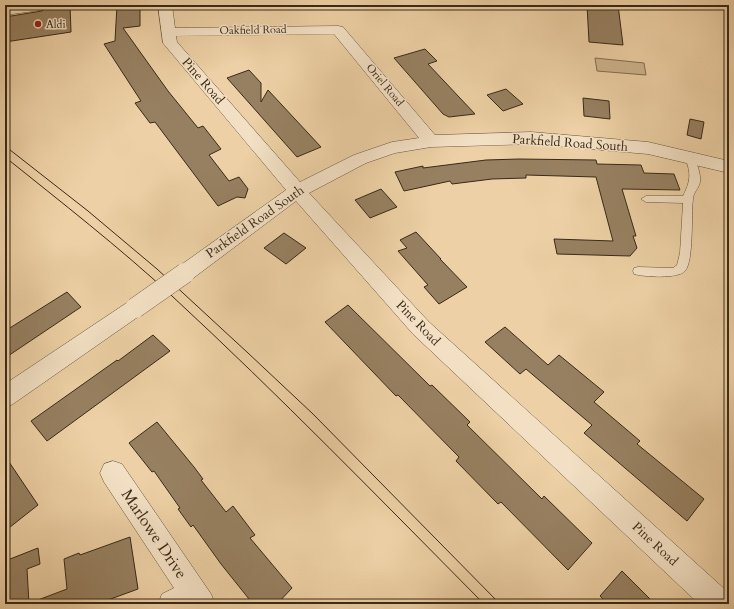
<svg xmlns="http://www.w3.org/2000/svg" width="734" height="609" viewBox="0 0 734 609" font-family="Cardo,serif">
	<rect width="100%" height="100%" fill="#edd0a5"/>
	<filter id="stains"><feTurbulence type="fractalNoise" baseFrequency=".005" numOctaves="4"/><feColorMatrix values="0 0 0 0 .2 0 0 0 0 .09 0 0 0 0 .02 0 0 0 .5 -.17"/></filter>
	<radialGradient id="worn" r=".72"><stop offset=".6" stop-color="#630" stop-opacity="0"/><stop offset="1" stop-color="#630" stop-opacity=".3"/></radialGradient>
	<path fill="#ceb48d" stroke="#846e52" d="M595,58l49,5 2,12 -49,-4z"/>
	<g fill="#978061" stroke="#392918">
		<path d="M43,5h27l1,27 -66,10v-25l37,-6 2,-2z"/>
		<path d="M117,5h23v21l-17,2 45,63 30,37 5,-2 18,23 -12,6 20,26 10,-4 9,12 -3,9 -8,-1 -19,9 -63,-84 -5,1 -15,-20 6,-2 -37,-57 11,-3z"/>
		<path d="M587,5h31l5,40 -34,-3z"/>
		<path d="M425,49l12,12 -9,3 47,50 -26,3 -6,-3 -49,-56z"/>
		<path d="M249,70l12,13v19l7,-12 53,57 -24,10 -70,-79z"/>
		<path d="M506,89l17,15 -20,7 -16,-16z"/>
		<path d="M583,98l26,3 1,18 -26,-3z"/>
		<path d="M690,119l14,3 -3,17 -14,-4z"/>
		<path d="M519,159l77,1 1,4 44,1 3,8 30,1 6,16 -58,-1 14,47h-3l4,12 -7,8 -73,-2 -3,-15 59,2 -17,-64 -70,-2v3l-34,1 -40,5 -2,-3 -46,10 -9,-19 28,-6v2l63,-8z"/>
		<path d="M381,189l16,18 -27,11 -15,-18z"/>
		<path d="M416,232l25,27h-1l27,28 -28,17 -15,-17 4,-2 -30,-34 9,-3 -7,-8z"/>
		<path d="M284,233l22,15 -20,16 -22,-16z"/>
		<path d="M67,292l14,15 -76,51v-27z"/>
		<path d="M348,305l82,81 2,-1 38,37 -3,3 75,74 2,-3 48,47 -24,27 -67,-68 -3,2 -42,-43 3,-4 -61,-62 -2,1 -71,-74z"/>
		<path d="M505,327l43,38 11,-10 45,37 -10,10 46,39 -3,3 67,55 -17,22 -103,-88 8,-8 -66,-56 -6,5 -35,-32z"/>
		<path d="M153,335l17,16 -123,90 -16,-20 86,-61 1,1z"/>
		<path d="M157,422l37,45 9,12 -2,1 25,32 7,-6 22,29 -5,3 42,50 -15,16h-24l-32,-40 -28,-39 -2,2 -13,-18 2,-1 -26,-37 -2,1 -23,-29z"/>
		<path d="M5,456l33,49 -33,26z"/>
		<path d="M130,537l8,52 -41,15h-66l-1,-1 37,-14 -3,-30 15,-6 1,2z"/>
		<path d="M38,548l2,16 -13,5 2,35h-24v-43z"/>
		<path d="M622,571l33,33h-47l-8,-8z"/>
	</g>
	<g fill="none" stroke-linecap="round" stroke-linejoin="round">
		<g stroke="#66533b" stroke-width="1">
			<g id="service">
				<path d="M39,6l4,2 -1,2 -37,5v-4z"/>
				<path d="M690,155l3,1c4,7 8,18 7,26 -1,6 -7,11 -7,17 -2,15 1,62 -8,72 -7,8 -41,6 -51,3l-1,-3 1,-3 4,-1 35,1 4,-3 3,-12 3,-50 -37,-1 -5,-3 5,-3h37c7,-14 9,-22 2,-38z"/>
			</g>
		</g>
		<g stroke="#66533b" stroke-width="1">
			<g id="minor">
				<path d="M158,5h14l3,23 163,-2 5,1 92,108 96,-3 117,10 81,19v12l-81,-19 -117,-10 -100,3 -36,6 -29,10 -57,30 120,129 300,271v11h-30l-286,-270 -117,-133 -104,78 -7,2 -7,-2 -3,-6 3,-6 108,-77 -123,-147zM334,34l85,104 -27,4 -38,13 -54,27 -123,-140 -1,-6z"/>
				<path d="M135,299l7,3 4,6 -4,6 -129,90 -8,4v-24l123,-82z"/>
				<path d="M113,461l9,3 89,130 4,10h-57l4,-10 12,-6 -70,-106 -4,-9 4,-9z"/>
			</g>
		</g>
		<use href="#service" fill="#f3e0c4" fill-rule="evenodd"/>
		<use href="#minor" fill="#f3e0c4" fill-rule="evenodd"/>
		<g stroke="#392918" stroke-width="1">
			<path d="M5,146l83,65 69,58 91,84 65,61 187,190"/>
			<path d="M5,157c56,45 114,90 167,139 107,99 209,204 312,308"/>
		</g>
		<g stroke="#66533b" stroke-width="21" stroke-linecap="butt">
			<path id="minor-bridge" d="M135,308l50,-35"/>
		</g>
		<use href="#minor-bridge" stroke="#f3e0c4" stroke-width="20"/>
	</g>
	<circle fill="#8f2418" stroke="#f3e0c4" stroke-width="1.5" cx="38" cy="24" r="4"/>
	<g text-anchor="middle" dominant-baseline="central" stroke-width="3" stroke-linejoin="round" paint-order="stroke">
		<g font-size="11" fill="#392918" stroke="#f3e0c4" text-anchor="start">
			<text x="46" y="24">Aldi</text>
		</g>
		<g font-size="11" fill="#392918" stroke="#f3e0c4">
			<text transform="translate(253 30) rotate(-1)">Oakfield Road</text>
			<text transform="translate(385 85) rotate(50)">Oriel Road</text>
		</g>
		<g font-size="13" fill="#392918" stroke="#f3e0c4">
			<text transform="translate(203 81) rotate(49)">Pine Road</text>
			<text transform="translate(570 143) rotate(4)">Parkfield Road South</text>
			<text transform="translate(255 222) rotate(-35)">Parkfield Road South</text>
			<text transform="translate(418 323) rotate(46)">Pine Road</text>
			<text transform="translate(655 544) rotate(43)">Pine Road</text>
		</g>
		<g font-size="16" fill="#392918" stroke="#f3e0c4">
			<text transform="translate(154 534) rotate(56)">Marlowe Drive</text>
		</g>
	</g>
	<rect width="734" height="609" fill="none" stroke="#edd0a5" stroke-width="20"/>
	<rect x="6" y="6" width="722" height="597" fill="none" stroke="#392918" stroke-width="2"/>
	<rect x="10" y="10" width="714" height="589" fill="none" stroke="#392918"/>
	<rect width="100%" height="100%" filter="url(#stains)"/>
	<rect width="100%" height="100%" fill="url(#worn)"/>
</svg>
